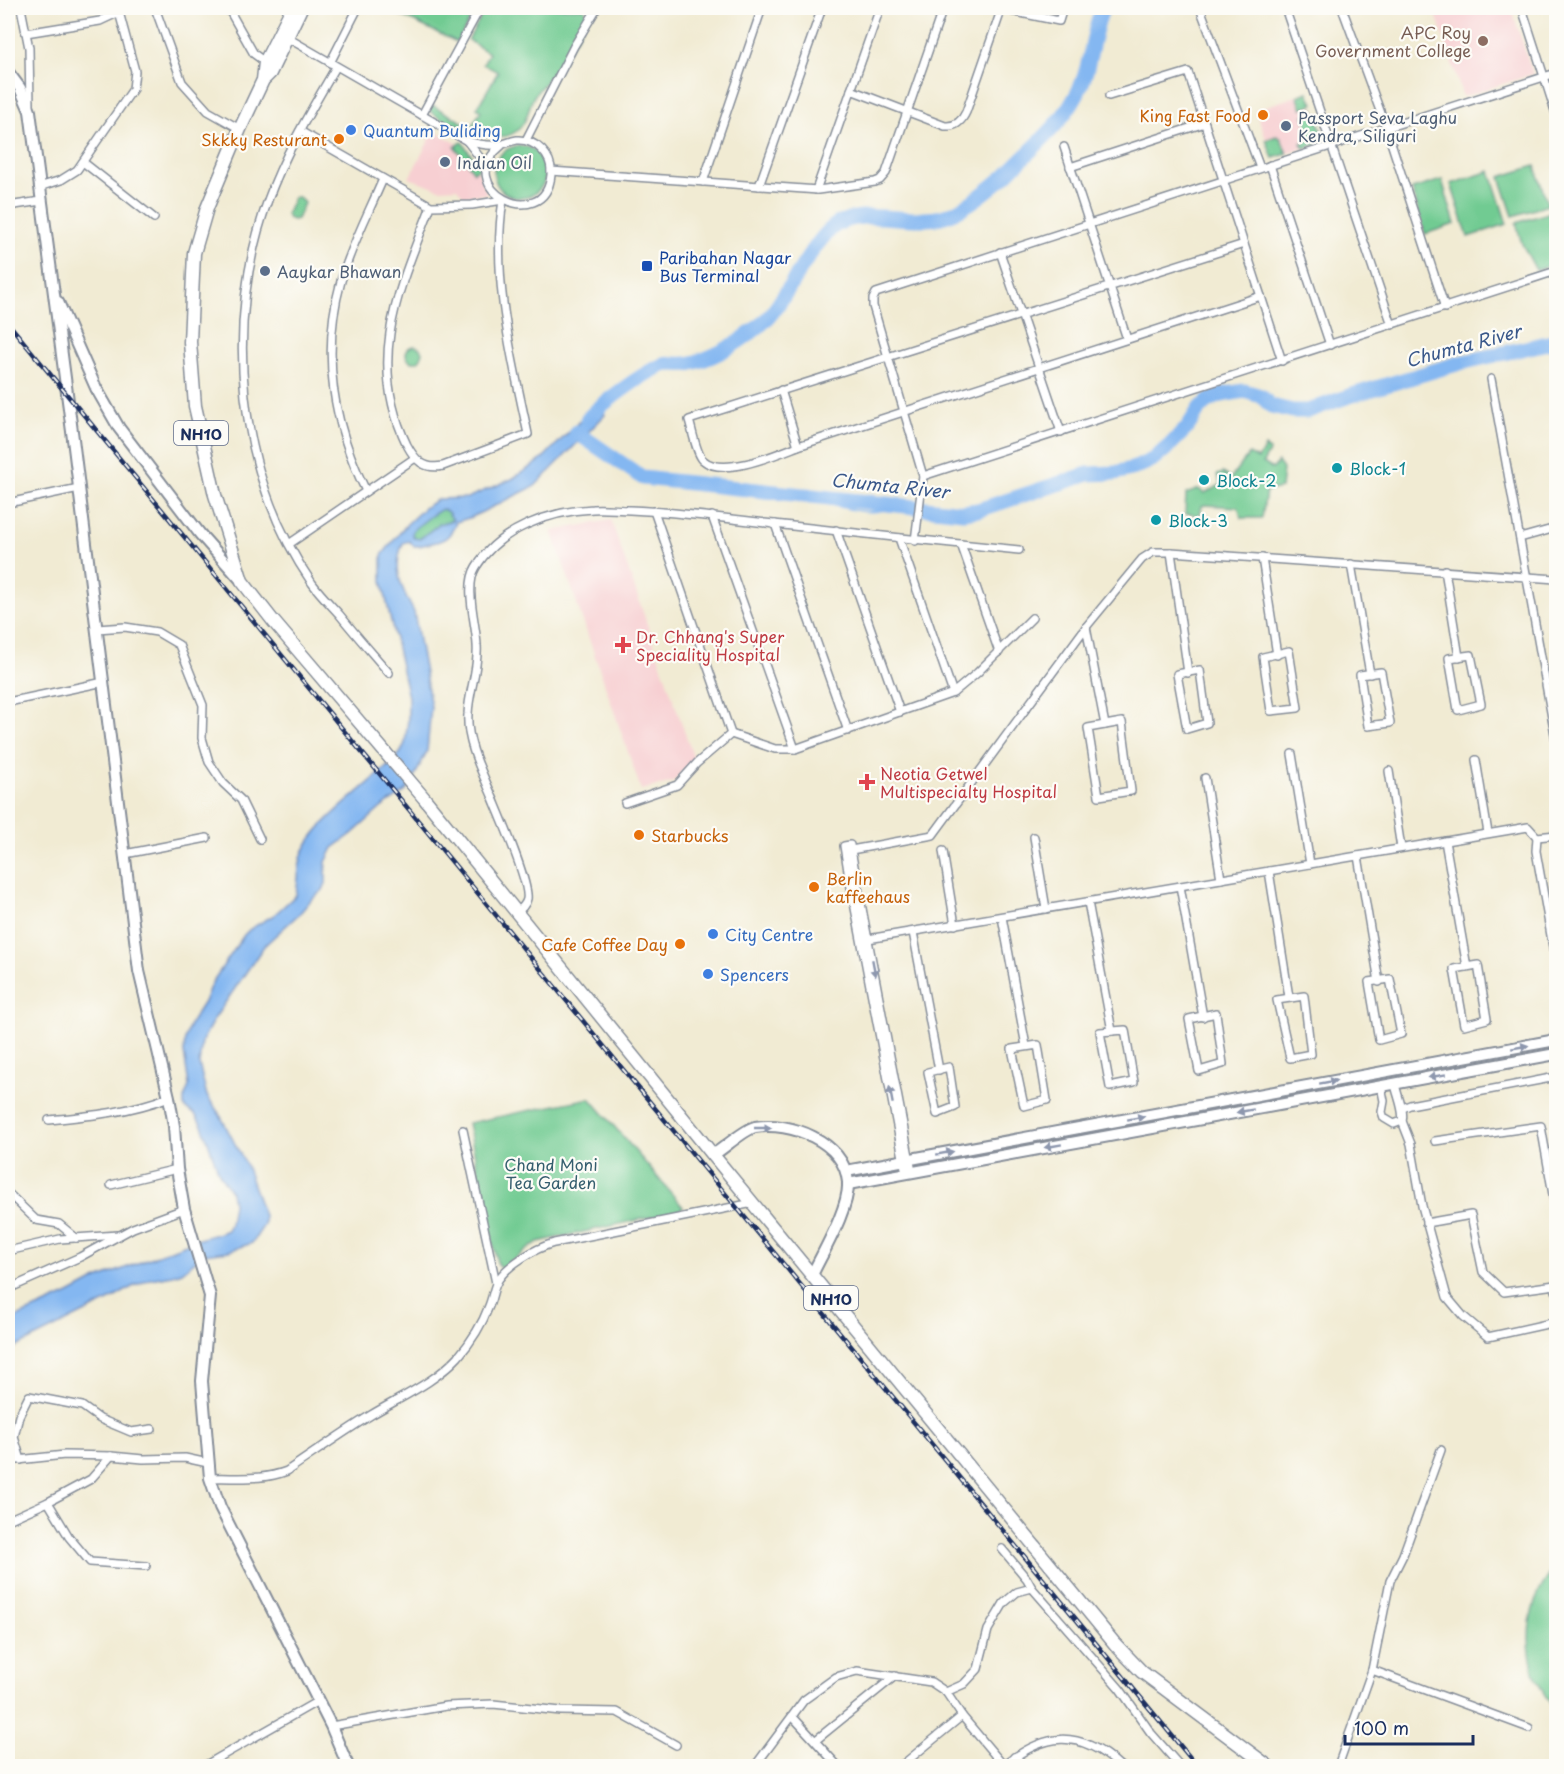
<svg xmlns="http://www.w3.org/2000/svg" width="1564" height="1774" viewBox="0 0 1564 1774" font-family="'Playpen Sans',sans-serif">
	<rect width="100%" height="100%" fill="#fdfcf7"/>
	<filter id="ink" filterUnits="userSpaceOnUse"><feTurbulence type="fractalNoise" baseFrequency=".0167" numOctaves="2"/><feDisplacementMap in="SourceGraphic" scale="12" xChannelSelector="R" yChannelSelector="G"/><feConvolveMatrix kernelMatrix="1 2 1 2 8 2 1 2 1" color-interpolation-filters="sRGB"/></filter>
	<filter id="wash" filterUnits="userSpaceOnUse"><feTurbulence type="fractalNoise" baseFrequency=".008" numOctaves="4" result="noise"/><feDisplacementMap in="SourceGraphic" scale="24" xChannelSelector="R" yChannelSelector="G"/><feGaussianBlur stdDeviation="1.35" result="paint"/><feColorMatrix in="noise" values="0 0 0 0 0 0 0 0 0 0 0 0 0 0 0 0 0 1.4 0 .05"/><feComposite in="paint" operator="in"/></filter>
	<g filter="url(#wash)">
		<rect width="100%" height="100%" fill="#f1ebd3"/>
		<g fill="#f7cfd2">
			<path d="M1434,8h77l22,66 -70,23z"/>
			<path d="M1308,92l17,49 -52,17 -18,-48z"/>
			<path d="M434,131l26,14 16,21 11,28 -24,2 -6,-8 -17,1 -31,-11z"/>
			<path d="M611,520l83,239 -21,23 -32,8 -89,-259z"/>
		</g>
		<g fill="#71cb92" stroke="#467d78" stroke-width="1.5">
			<path d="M385,8h92l-20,34z"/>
			<path d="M486,8h98l4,7c-12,27 -32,55 -51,77 -8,9 -7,20 -13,30 -18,33 -75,5 -95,-12l3,-5 39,22 10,-16 -4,-3 21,-36 -15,-8 6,-11 -21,-13z"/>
			<path d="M1308,92l5,12 -11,4 -5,-12z"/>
			<path d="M1314,109l11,32 -21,7 -3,-5 10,-4 -7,-23z"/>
			<path d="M1276,136l5,2 6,16 -14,4 -7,-18z"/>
			<path d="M462,142l18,25 -6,5 -19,-25z"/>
			<circle cx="520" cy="172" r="26"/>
			<path d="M1535,166l13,39 -35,11 -13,-39z"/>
			<path d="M1490,171l17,53 -39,13 -17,-53z"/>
			<path d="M1442,180l13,44 -30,10 -13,-45z"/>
			<path d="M294,197h5l5,6 -7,16 -4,1 -5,-2 -2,-3z"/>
			<path d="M1551,212l5,19v33l-20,6 -14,-26 -6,-21z"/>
			<circle cx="414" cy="354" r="8"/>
			<path d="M1265,447l5,3 -7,13 10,6 5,-7 5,7 -2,19 -15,3 -4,27h-21l-2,-9 -2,-2 -32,-2 -3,1 -2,9 -15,-1 1,-20 13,-5 5,4 17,-8 -4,-10 6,-2 8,5 18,-24 9,5z"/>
			<path d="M442,509l6,3 5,8 -14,4 -20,15 -5,-1 -2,-3v-5l20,-15z"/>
			<path d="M590,1098l93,109 -4,4 -141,31 -37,27 -4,-6 -29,-140z"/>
			<path d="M1556,1567v143c-36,-42 -36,-102 0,-143z"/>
		</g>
		<path fill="#84b7f1" stroke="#5073a8" stroke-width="1.5" fill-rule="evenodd" d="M598,403l7,12 -70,71 -63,31 -16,5c-7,21 -18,19 -37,24h-5l-5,-5 -6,2c-11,26 -2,45 11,69l17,95 -4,44 -15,31 -6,9 -25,17 -29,26 -19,14 -7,14v21l-3,7 -12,10 -11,13 -36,33 -50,73 -12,22 -3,23 8,32 13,19 26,50 18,51v9l-12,18 -23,8 -25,3 -22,18 -9,3 -23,4 -18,8 -20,12 -104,52v-30l61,-27 26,-14 101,-40 24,-7 7,-3 3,-6 3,-20 -2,-12 -12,-19 -17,-48 -7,-11 -9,-5 -2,-3v-7l5,-13 -5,-34 1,-13 5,-15 14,-22 7,-18 33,-49 6,-6 24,-14 22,-20c2,-12 2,-25 5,-37 11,-37 75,-75 100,-106l4,-9 3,-23v-23l-26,-116v-26l25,-31 17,-16 14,-9 29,-1 45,-19 28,-18zM442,509l6,3 5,8 -14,4 -19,15 -6,-1 -2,-3 1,-5 19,-15z"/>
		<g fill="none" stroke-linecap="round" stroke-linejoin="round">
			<path stroke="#84b7f1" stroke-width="2" d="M791,493c9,12 17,8 30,10 29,4 45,15 75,3"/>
			<g stroke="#84b7f1" stroke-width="15">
				<path d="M587,420c12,-15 55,-46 74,-54 9,-4 21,0 31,-3 20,-5 41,-17 57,-29 10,-7 19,-15 26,-25 16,-21 43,-77 66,-87 30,-12 65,1 96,-4 25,-5 50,-27 69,-43 27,-28 62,-55 76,-92 10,-25 10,-51 21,-75"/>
				<path d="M576,432l67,46 320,34 15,-2 110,-36 27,-1 20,-5 19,-9 14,-12 19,-19 12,-19 12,-10 10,-4 23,-4 17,5 10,10 22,5h15l41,-15 111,-33 96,-22"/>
			</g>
		</g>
	</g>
	<g filter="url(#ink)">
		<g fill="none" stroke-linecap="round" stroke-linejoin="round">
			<g stroke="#868d98" stroke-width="10">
				<g id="street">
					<path d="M21,8l8,40 1,58"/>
					<path d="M155,8l27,74 26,29 32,18"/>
					<path d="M228,8l26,46 11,8"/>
					<path d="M996,8l63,13 4,-13"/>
					<path d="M1200,8l60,160"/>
					<path d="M1285,8l107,317"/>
					<path d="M1342,8l44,119 59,181"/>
					<path d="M1522,8l34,106"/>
					<path d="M26,33l74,-12 28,-13"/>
					<path d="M286,37l181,104c10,3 21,5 32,4 6,-1 11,-4 18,-5 19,-1 36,16 34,35 -6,61 -102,13 -49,-30"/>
					<path d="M330,63l28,-55"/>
					<path d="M336,67c-25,43 -51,86 -68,133 -45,123 -31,274 44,383 8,11 18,21 27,31 16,20 33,39 50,59"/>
					<path d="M851,90l94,36c11,1 17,-5 21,-14l36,-104"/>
					<path d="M1109,96l79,-24 94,289"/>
					<path d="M422,115l58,-107"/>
					<path d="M300,131l131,75 41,-1 31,-5c-12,78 9,158 25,234l-85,32c-19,4 -28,-6 -36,-21 -42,-86 -7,-158 24,-239"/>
					<path d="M526,140l48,-94 23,-38"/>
					<path d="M467,141l14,18 5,12"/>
					<path d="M1064,147l63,192"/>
					<path d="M83,162l71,56"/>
					<path d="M1270,165l60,180"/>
					<path d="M1070,167l135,-44"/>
					<path d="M551,171l267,19 57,-8 5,-2 6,-7 57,-165"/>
					<path d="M703,182l59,-174"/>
					<path d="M759,186l63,-178"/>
					<path d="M39,187l22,-7 16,-10 56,-81 2,-18 -16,-59"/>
					<path d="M816,190l64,-182"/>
					<path d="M8,206l33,-5"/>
					<path d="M1244,244l-555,176c3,9 7,33 14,40 20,18 74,-6 95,-14l463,-150"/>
					<path d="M1000,252l61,180"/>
					<path d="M1491,379l65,361"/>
					<path d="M781,390l17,56"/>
					<path d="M923,476l633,-205"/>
					<path d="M366,491c-33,-66 -45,-138 -25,-210 10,-35 28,-69 42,-102"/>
					<path d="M8,503l71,-15"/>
					<path d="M654,511l77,223"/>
					<path d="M712,516l83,233"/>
					<path d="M775,524l73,207"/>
					<path d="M836,530l64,182"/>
					<path d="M899,538l54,155"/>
					<path d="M1520,538l36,-10"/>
					<path d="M915,541l8,-65 -50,-170v-7l3,-6 680,-220"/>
					<path d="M289,544l126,-86"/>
					<path d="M961,544l38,108"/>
					<path d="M1171,552l17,121"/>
					<path d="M1262,558l15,97"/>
					<path d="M1351,564l19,110"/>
					<path d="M1445,570l14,87"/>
					<path d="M1086,627l19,98"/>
					<path d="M97,629l28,-2 32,5 22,13 24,60 -1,33 7,24 14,21 18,17 19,39"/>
					<path d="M1289,651l9,57 -27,3 -8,-54z"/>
					<path d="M1471,655l10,49 -23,6 -9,-52z"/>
					<path d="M1200,670l7,53 -20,6 -10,-55z"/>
					<path d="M1381,672l9,51 -22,3 -8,-51z"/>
					<path d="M8,702l96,-20"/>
					<path d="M1122,722l9,69 -32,5 -11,-68z"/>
					<path d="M731,734l44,15h20l158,-56 24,-20 55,-55"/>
					<path d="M1292,754l18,110"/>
					<path d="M1476,760l12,73"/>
					<path d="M1389,771l12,77"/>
					<path d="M1205,778l16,101"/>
					<path d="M625,803l52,-18 20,-22 34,-29"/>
					<path d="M1034,837l12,72"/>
					<path d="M1537,837l-1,14 20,113"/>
					<path d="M1445,841l22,126"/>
					<path d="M851,850l82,-15 153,-208 56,-68 11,-7h18l385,27"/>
					<path d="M943,851l12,74"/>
					<path d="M125,854l82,-16"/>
					<path d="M1358,856l21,126"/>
					<path d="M1269,871l20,126"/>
					<path d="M1180,886l23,131"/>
					<path d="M1088,902l24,129"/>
					<path d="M516,913c5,-4 10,-8 11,-14 3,-15 -27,-84 -34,-101 -11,-26 -27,-56 -25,-84 1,-24 11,-46 9,-69 -1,-22 -13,-59 -1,-78 23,-38 74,-56 117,-58 12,-1 25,1 37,1 48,2 96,8 144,14 82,9 163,18 245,26"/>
					<path d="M1002,917l24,129"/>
					<path d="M913,932l26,138"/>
					<path d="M862,940l666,-113 9,10 19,-2"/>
					<path d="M1478,965l9,54 -23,6 -10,-56z"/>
					<path d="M1390,979l11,55 -22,6 -10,-58z"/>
					<path d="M1304,996l7,58 -21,4 -13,-58z"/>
					<path d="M1216,1013l7,51 -24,7 -10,-52z"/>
					<path d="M1125,1030l9,52 -24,5 -10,-55z"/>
					<path d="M1038,1045l9,55 -23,6 -12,-57z"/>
					<path d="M949,1067l6,40 -18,7 -9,-42z"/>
					<path d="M1395,1084c2,11 10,28 7,37l9,23 11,62 25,91 16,19 25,21 68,-15"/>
					<path d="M1381,1086l3,15 -2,11 2,6 10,6 8,-3"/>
					<path d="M1403,1108l7,-3 146,-28"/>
					<path d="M49,1120c41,-4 82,-8 120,-23"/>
					<path d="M463,1130l33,153"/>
					<path d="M1435,1141l106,-15 15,86"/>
					<path d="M906,1173l-57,-296 -5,-31 6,-1 62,327"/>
					<path d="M111,1185l66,-16"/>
					<path d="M8,1193l28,27 23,4 17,14"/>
					<path d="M1426,1223l45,-8 12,57 21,20 51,-7 1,6"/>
					<path d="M8,1251l52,-12 58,-4"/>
					<path d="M8,1289l72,-32 53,-29 51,-19"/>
					<path d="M21,1460l-7,-23 5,-21 10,-20 53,10 18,13 31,13 21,-3"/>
					<path d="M8,1461l57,-6 46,1 32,3 42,-1 23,5"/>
					<path d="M210,1478c27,-1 51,3 77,-7 28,-19 55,-38 84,-56 30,-18 63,-32 87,-58 13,-15 24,-32 31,-51 3,-7 4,-15 7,-22 8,-18 40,-36 58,-41l199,-40"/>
					<path d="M48,1502l21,35 21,25 56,4"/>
					<path d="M8,1520l40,-18 43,-23 20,-23"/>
					<path d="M1002,1549l25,30 5,9 88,101 31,44 29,33"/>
					<path d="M1372,1670l157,58"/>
					<path d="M946,1692l16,24"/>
					<path d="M793,1717l45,49"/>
					<path d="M331,1726l115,-20 47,-2 68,7 56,1 59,33"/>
					<path d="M816,1740l79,-64"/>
					<path d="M1014,1757l13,9"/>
					<path d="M204,1766l114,-65"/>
					<path d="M755,1766l49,-66 32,-23 21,-6 74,11 15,10 18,-8 14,-15 10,-39 16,-27 13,-11 15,-4"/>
					<path d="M901,1766l61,-50 42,50"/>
					<path d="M1003,1766c41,-33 75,-38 117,0"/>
					<path d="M1338,1766l34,-96 18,-89 13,-26 38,-105"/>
				</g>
			</g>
			<g stroke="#868d98" stroke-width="14">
				<g id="secondary">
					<path d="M8,72l12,16 10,23 43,328 66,532 30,126 5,29 3,43 7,40 26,87 -8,85 8,97 10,29 111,219 17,40"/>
					<path d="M58,302l38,86 23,40 81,106 41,46"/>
					<path d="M713,1155c10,-6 32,-26 42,-28 35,-6 89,14 93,55 2,25 -25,70 -36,93"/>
					<path d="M846,1171l710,-131"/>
					<path d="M848,1184l708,-130"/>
				</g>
			</g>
			<g stroke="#868d98" stroke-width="15">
				<g id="highway">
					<path d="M292,8l-27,54 -2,18 -23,49 -33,79 -13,45 -4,89 5,64 20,89 27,86 32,41 150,176 289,357 402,489 27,28 126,94"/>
					<path d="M265,78l5,-5 31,-65"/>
				</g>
			</g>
			<use href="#street" stroke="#fff" stroke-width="7"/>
			<use href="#secondary" stroke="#fff" stroke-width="10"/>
			<use href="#highway" stroke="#fff" stroke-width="12"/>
			<g stroke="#1b2f5e" stroke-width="4.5">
				<path id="rail" d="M8,323l1189,1443"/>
			</g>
			<use href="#rail" stroke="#fdfcf7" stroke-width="2" stroke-dasharray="7" stroke-linecap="butt"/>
		</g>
		<defs><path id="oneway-solid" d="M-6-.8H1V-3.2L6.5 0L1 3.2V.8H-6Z" transform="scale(1.5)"/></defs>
		<g fill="#8d97ae">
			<use href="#oneway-solid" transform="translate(874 968) rotate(79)"/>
			<use href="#oneway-solid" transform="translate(1520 1047) rotate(-10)"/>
			<use href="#oneway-solid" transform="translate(1437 1076) rotate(170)"/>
			<use href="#oneway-solid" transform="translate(1328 1082) rotate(-10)"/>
			<use href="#oneway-solid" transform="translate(891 1095) rotate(-101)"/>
			<use href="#oneway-solid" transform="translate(1245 1111) rotate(170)"/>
			<use href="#oneway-solid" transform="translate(1136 1118) rotate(-10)"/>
			<use href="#oneway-solid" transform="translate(763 1128)"/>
			<use href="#oneway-solid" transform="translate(1053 1146) rotate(170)"/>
			<use href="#oneway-solid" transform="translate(945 1153) rotate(-10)"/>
		</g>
	</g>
	<circle fill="#8d6e63" stroke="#fdfcf7" stroke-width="2" cx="1483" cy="41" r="6"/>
	<g fill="#e8710a" stroke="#fdfcf7" stroke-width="2">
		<circle cx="1263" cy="115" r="6"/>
		<circle cx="339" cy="139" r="6"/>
		<circle cx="639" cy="835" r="6"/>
		<circle cx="814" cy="887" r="6"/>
		<circle cx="680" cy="944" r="6"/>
	</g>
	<g fill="#5c6f8a" stroke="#fdfcf7" stroke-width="2">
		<circle cx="1286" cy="126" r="6"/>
		<circle cx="445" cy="162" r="6"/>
		<circle cx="265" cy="271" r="6"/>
	</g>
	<g fill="#3f7fe0" stroke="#fdfcf7" stroke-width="2">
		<circle cx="351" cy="130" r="6"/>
		<circle cx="713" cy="934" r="6"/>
		<circle cx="708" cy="974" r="6"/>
	</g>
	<rect fill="#1a4fb4" stroke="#fdfcf7" stroke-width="2" x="641" y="260" width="12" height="12" rx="3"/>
	<g fill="#0f9aa8" stroke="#fdfcf7" stroke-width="2">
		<circle cx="1337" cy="468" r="6"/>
		<circle cx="1204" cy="480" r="6"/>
		<circle cx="1156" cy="520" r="6"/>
	</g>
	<g fill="#e0444e" stroke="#fdfcf7" stroke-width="2">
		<path d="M620 636h6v6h6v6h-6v6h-6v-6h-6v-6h6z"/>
		<path d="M864 773h6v6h6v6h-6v6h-6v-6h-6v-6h6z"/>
	</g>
	<g text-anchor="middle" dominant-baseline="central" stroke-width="4.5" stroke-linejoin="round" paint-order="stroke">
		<g fill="#fdfcf7" stroke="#5f6c8c" stroke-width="1.5">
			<rect x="174" y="421" width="54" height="24" rx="4.5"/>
			<rect x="804" y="1286" width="54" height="24" rx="4.5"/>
		</g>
		<g font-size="15" font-weight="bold" fill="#1b2f5e">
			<text x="201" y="433">NH10</text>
			<text x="831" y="1298">NH10</text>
		</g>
		<g font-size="16" fill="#785e54" stroke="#fdfcf7" text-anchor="end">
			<text x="1471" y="32">APC Roy<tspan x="1471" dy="18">Government College</tspan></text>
		</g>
		<g font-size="16" fill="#c56008" stroke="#fdfcf7" text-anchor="end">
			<text x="1251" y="115">King Fast Food</text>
			<text x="327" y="139">Skkky Resturant</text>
			<text x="651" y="835" text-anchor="start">Starbucks</text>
			<text x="826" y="878" text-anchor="start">Berlin<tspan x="826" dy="18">kaffeehaus</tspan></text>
			<text x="668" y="944">Cafe Coffee Day</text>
		</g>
		<g font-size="16" fill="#4e5e75" stroke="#fdfcf7" text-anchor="start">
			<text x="1298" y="117">Passport Seva Laghu<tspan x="1298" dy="18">Kendra, Siliguri</tspan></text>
			<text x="457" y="162">Indian Oil</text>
			<text x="277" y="271">Aaykar Bhawan</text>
		</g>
		<g font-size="16" fill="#366cbe" stroke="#fdfcf7" text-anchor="start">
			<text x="363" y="130">Quantum Buliding</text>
			<text x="725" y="934">City Centre</text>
			<text x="720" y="974">Spencers</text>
		</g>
		<g font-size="16" fill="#164399" stroke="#fdfcf7" text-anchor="start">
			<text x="659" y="257">Paribahan Nagar<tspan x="659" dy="18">Bus Terminal</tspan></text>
		</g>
		<g font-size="16" fill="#0d838f" stroke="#fdfcf7" text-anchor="start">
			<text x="1349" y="468">Block-1</text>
			<text x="1216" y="480">Block-2</text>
			<text x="1168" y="520">Block-3</text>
		</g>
		<g font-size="16" fill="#be3a42" stroke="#fdfcf7" text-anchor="start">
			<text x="636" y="636">Dr. Chhang's Super<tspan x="636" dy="18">Speciality Hospital</tspan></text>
			<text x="880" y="773">Neotia Getwel<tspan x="880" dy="18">Multispecialty Hospital</tspan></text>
		</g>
		<g font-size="16" fill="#355e6e" stroke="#fdfcf7">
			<text x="551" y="1164">Chand Moni<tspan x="551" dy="18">Tea Garden</tspan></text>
		</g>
		<g font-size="18" font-style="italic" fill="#3a588a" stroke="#fdfcf7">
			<text transform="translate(1463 345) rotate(-15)">Chumta River</text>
			<text transform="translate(890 485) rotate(6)">Chumta River</text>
		</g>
	</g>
	<rect width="1564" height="1774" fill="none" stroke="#fdfcf7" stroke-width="30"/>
	<path d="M1345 1735v9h128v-9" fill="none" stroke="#1b2f5e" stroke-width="3"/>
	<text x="1354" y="1735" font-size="18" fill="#1b2f5e" stroke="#fdfcf7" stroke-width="4.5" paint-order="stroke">100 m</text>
</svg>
